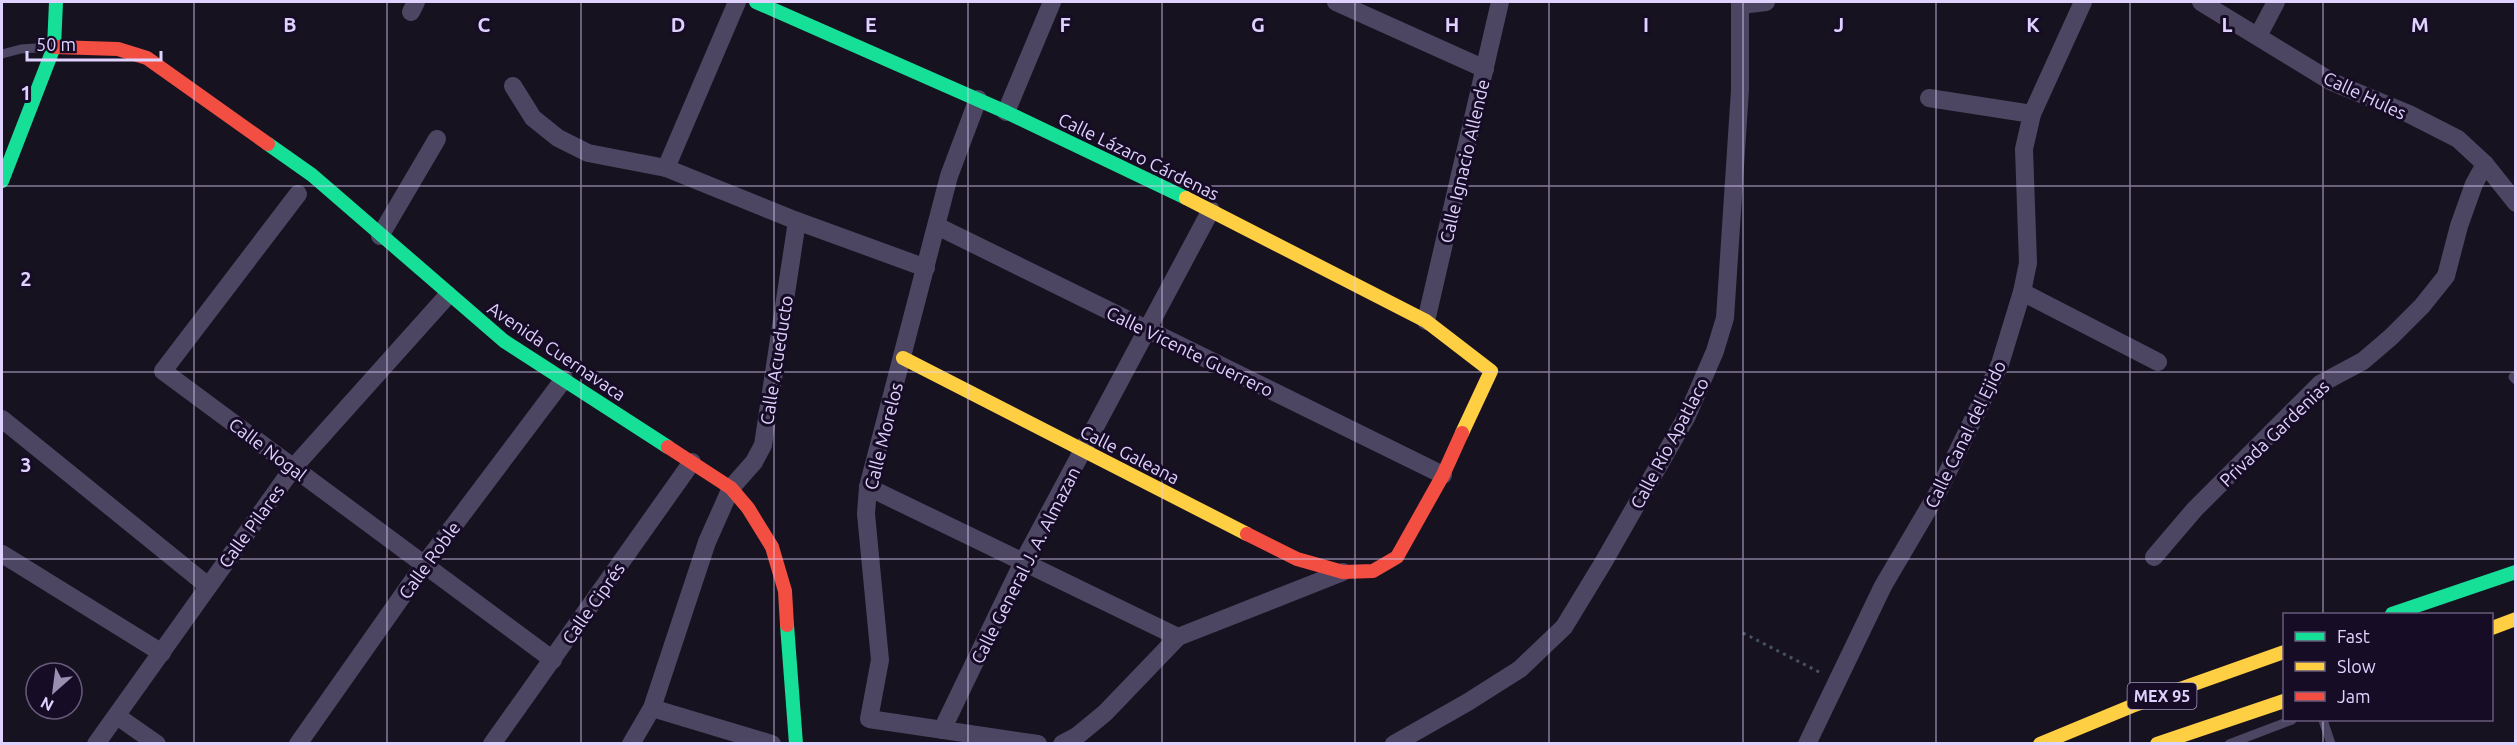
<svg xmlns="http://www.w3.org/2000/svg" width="2517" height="745" viewBox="0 0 2517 745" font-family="Ubuntu,sans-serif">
	<rect width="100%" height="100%" fill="#171220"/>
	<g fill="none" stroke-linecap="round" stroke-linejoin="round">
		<path stroke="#475165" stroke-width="3" stroke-dasharray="3 4.5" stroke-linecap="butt" d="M1743,633l80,41"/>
		<g stroke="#4d4662" stroke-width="9">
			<path d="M2,54l19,-5 31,-2"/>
			<path d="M2513,377l3,3"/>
			<path d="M2323,720l8,24"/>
			<path d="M2229,744l63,-24"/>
		</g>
		<g stroke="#4d4662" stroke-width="18">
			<path d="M1336,2l149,67"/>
			<path d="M2201,2l131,80 77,32 49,25 27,25 31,39"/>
			<path d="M1741,5l25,-3"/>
			<path d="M411,12l5,-10"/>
			<path d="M2258,36l18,-34"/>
			<path d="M513,86l20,32 25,20 30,15 78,15 131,53 129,47"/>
			<path d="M1929,98l103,16"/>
			<path d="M978,99l-29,77 -81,311 -2,27 14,146 -11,59 169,25"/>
			<path d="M1006,112l46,-110"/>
			<path d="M666,168l71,-166"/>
			<path d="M298,194l-135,177 390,289"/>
			<path d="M937,226l506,249"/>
			<path d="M380,236l57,-97"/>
			<path d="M2022,292l136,70"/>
			<path d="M1426,321l74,-319"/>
			<path d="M2,419l206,167"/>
			<path d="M868,487l310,150"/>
			<path d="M2,554l160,99"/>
			<path d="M2154,557l41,-48 125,-125 43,-23 28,-24 31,-31 24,-30 13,-50 15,-42 11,-20"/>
			<path d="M652,708l120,36"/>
			<path d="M117,716l40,28"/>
			<path d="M942,730l81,-168 188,-352"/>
			<path d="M96,744l197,-276 155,-173"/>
			<path d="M298,744l126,-179 140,-186"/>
			<path d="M492,744l200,-282"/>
			<path d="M631,744l21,-36 55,-166 24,-54 23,-26 9,-17 34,-224"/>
			<path d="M1062,744l15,-8 28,-23 73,-76 165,-65"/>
			<path d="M1394,744l74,-42 52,-33 44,-42 39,-64 84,-147 28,-65 10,-33 15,-228v-88"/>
			<path d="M1807,744l76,-158 54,-92 63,-130 22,-72 6,-29 -4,-114 8,-35 51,-112"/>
		</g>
		<g stroke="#16e098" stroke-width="14">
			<path d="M756,2l250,110 180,86"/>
			<path d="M268,144l44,31 192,166 164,106"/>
			<path d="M2,181l52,-134 2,-45"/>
			<path d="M2392,614l124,-42"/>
			<path d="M787,625l9,119"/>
		</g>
		<g stroke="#ffcf43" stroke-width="14">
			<path d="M1186,198l240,123 65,50 -29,62"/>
			<path d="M903,358l344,176"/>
			<path d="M2492,628l24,-9"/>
			<path d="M2040,744l92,-38 152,-54"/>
			<path d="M2157,744l127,-43"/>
		</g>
		<g stroke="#f24e42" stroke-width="14">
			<path d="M54,47l64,2 29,9 121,86"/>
			<path d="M668,447l63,41 17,20 24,39 13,44 2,34"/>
			<path d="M1247,534l50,25 46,13 30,-1 24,-14 46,-82 19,-42"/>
		</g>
	</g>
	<path fill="none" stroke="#e0d2ff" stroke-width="1.5" stroke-opacity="0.55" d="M194,2v742M387,2v742M581,2v742M774,2v742M968,2v742M1162,2v742M1355,2v742M1549,2v742M1743,2v742M1936,2v742M2130,2v742M2323,2v612M2,186h2514M2,372h2514M2,559h2514M2323,720v24"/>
	<g text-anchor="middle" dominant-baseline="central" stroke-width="6" stroke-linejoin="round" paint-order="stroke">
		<rect fill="#160c26" stroke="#a397be" stroke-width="1.5" x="2127.5" y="683" width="69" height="26" rx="4.5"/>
		<g font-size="16" font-weight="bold" fill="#e0d2ff">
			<text x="2162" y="696">MEX 95</text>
		</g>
		<g font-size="18" fill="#e0d2ff" stroke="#160c26">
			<text transform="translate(2365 95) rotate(25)">Calle Hules</text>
			<text transform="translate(1139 156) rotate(26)">Calle Lázaro Cárdenas</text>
			<text transform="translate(1464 161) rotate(-77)">Calle Ignacio Allende</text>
			<text transform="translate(557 351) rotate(34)">Avenida Cuernavaca</text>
			<text transform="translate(1190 351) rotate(26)">Calle Vicente Guerrero</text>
			<text transform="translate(776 360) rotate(-81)">Calle Acueducto</text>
			<text transform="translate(2274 433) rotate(-44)">Privada Gardenias</text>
			<text transform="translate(1965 434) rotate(-64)">Calle Canal del Ejido</text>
			<text transform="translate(883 436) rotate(-76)">Calle Morelos</text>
			<text transform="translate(1669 443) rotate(-62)">Calle Río Apatlaco</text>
			<text transform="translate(268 449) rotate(37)">Calle Nogal</text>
			<text transform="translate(1130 454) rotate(27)">Calle Galeana</text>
			<text transform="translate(251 526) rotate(-54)">Calle Pilares</text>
			<text transform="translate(429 560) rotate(-54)">Calle Roble</text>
			<text transform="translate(1025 565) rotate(-63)">Calle General J. A. Almazan</text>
			<text transform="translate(593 603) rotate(-55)">Calle Ciprés</text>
		</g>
	</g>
	<g font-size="20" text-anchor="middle" font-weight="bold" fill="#e0d2ff" stroke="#160c26" stroke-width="6" stroke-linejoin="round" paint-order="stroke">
		<text x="290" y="32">B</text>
		<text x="484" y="32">C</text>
		<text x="678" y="32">D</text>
		<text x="871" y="32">E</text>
		<text x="1065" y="32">F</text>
		<text x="1258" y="32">G</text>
		<text x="1452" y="32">H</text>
		<text x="1646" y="32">I</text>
		<text x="1839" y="32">J</text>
		<text x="2033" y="32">K</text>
		<text x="2227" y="32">L</text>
		<text x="2420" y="32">M</text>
		<text x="26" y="100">1</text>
		<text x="26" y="286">2</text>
		<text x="26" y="472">3</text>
	</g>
	<rect width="2517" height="745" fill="none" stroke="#e0d2ff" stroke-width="6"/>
	<rect x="2283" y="613" width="210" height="108" fill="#160c26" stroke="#675b7d" stroke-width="1.5"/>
	<rect x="2295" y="632" width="30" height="9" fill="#16e098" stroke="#675b7d" stroke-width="1.5"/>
	<text x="2337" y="643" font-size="18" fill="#e0d2ff">Fast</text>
	<rect x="2295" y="662" width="30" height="9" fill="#ffcf43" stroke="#675b7d" stroke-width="1.5"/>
	<text x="2337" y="673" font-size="18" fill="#e0d2ff">Slow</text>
	<rect x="2295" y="692" width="30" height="9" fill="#f24e42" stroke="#675b7d" stroke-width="1.5"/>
	<text x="2337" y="703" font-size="18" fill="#e0d2ff">Jam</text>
	<g transform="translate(54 691) rotate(208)"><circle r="28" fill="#160c26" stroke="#675b7d" stroke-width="1.5"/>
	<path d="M0-4.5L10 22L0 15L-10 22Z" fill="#9a8fb1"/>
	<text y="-9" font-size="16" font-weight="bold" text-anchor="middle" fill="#e0d2ff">N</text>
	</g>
	<path d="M27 51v9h134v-9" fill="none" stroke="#e0d2ff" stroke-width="3"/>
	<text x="36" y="51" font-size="18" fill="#e0d2ff" stroke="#160c26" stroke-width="4.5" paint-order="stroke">50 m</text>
</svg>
